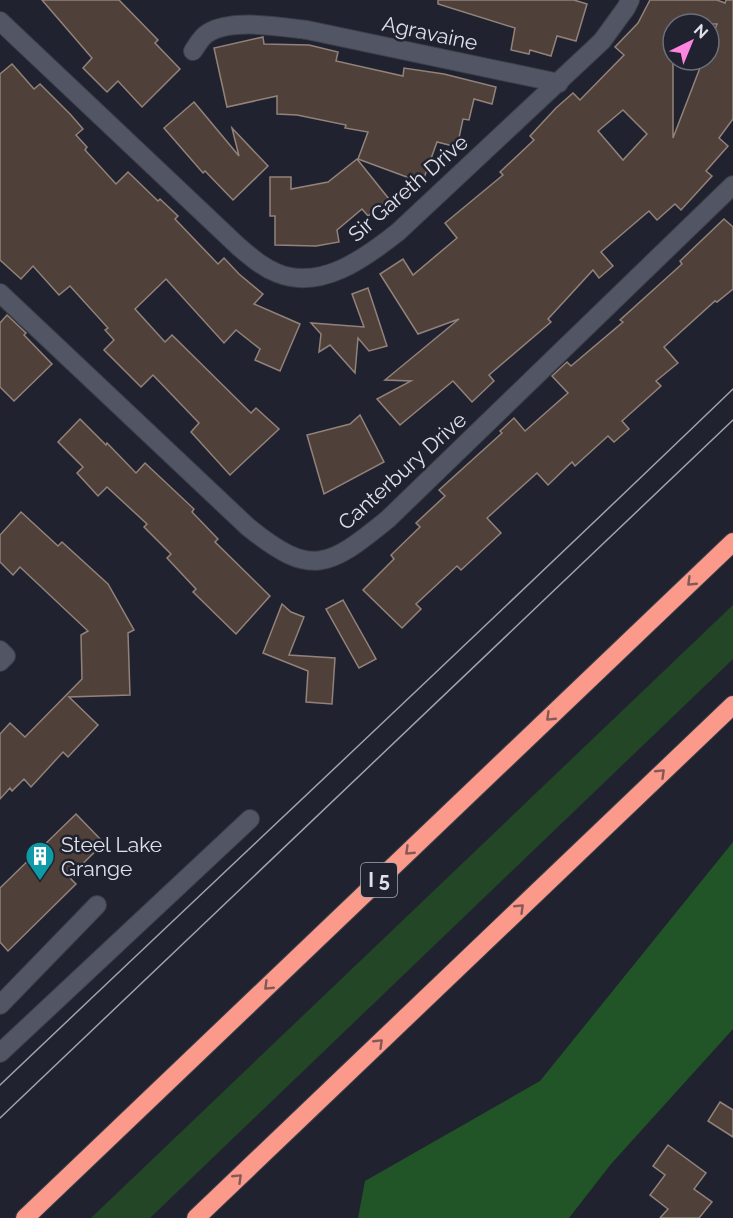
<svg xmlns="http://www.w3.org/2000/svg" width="733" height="1218" viewBox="0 0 733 1218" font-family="Raleway,sans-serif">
	<rect width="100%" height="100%" fill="#20232f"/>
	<path fill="#234726" d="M733,605v54l-583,559h-59z"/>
	<path fill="#215427" d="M733,842v187l-122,135 -42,54h-211l7,-37 175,-100z"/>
	<g fill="#4f413a" stroke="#92827a" stroke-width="1.5" fill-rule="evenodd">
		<path d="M42,0h77l39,40 -3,3 25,26 -38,38 -24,-26 -11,11 -24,-24 9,-10z"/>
		<path d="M438,0h136l13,4 -11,37 -19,-5 -6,20 -21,-6 -1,4 -18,-4 4,-22 -77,-24z"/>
		<path d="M650,0h67l8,3 1,-3h7v119l-14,19 9,8 -22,25 6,5 -31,34 -6,-6 -18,16 -8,-9 -48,41 12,14 -14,12 -6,-8 -45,49 3,3 -62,53 5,6 -22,21 -19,-21 -53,44 -23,-26 34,-18 -26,-1 74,-61 -41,15 -38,-60 23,-15 10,16 44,-37 -12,-15 58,-48 -3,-3 34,-32 -4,-4 26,-28 17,-15 7,7 44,-45 -9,-8 23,-24zM673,24h44l-8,21v15h-6l-30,78zM623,110l24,24 -24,26 -25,-29z"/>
		<path d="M263,37l1,7 45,1 29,7 -2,9 67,15 1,-8 40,6 52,13 -4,17 -18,-5 -5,21 -6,-1 -6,28 -20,-5 -13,36 -7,-2 -2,4 -57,-21 10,-27 -23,-4 1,-3 -49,-10 -20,-1v-18l-50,11 -13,-59z"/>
		<path d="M12,64l22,25 6,-5 31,31 12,14 -7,6 11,12 -2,3 31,34 12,-12 30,29 2,-2 18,17 -3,3 43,45 6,-6 15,16 24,20 -9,10 46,20 -20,47 -25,-11 5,-11 -24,-19 -12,13 -58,-64 -31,30 30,33 7,-7 79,78 5,-5 23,21 -49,46 -39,-43 8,-9 -46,-48 -12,12 -37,-37 10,-10 -9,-10 3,-2 -38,-42 -11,9 -26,-29 -12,13 -21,-19v-186z"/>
		<path d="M194,102l45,54 -7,-28 36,38 -35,34 -28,-29 -2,2 -39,-45z"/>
		<path d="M357,159l32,40 -21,17 -6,-7 -25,21 2,12 -23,4 -41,-1v-29h-5v-39h21v12l37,-7z"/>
		<path d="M724,219l9,8v62l-16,13 -2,-1 -51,46 14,16 -22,18 5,5 -39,35 7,8 -15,13 -6,-6 -33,30 -3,-4 -24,23 -11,-12 -50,45 14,15 -40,37 -4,-4 -41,38 5,5 -19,19 -39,-38 31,-31 -3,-4 29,-28 -4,-4 29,-27 -6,-6 63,-57 -2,-2 14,-13 11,13 43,-38 -16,-17 15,-14 4,4 52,-44 -3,-2 62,-56 -2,-3z"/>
		<path d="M368,288l19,58 -18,5 -11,-13 -3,35 -25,-28 -11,7 2,-18 -10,-11 53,4 -12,-33z"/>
		<path d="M7,315l19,18 -2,2 28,29 -38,37 -14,-14v-64z"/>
		<path d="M360,415l24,47 -60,32 -17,-59 43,-11z"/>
		<path d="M80,419l26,26 1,-2 29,30 9,-10 49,46 -2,3 26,27 -3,3 55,54 -34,38 -43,-42 3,-3 -29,-31 4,-4 -27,-27 3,-3 -40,-37 -9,9 -21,-23 6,-6 -25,-25z"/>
		<path d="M21,512l37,34 4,-4 46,42 26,46 -6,3 2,62 -61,2 29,28 -30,32 -5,-5 -32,35 -7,-8 -12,12 -2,-3 -10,11v-65l10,-11 15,14 57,-58 -1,-44 7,-4 -68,-64 -7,8 -13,-13v-27z"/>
		<path d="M343,600l33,59 -17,9 -33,-59z"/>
		<path d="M282,604l9,8 13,5 -15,38 46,3 -3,46 -26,-2 2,-31 -45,-18z"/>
		<path d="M76,814l28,29 -35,34 7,7 -68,67 -8,-9v-54z"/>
		<path d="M720,1102l13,8v27l-25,-16z"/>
		<path d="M668,1145l38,28 -12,16 18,13 -13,16h-39l8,-9 -18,-14 15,-20 -12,-9z"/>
	</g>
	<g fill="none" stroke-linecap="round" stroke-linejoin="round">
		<g stroke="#3c3f4a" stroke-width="20">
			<g id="minor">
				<path d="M0,21l239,226c12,10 23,20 38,26 44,18 88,-15 121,-41l204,-191 24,-33 4,-8"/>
				<path d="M193,51c5,-7 8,-14 15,-18 24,-15 73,-6 99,-3l252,53"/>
				<path d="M0,293l248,234c63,51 80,41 140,-8l345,-334"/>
				<path d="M0,650l6,6 -6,6"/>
				<path d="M0,1005l97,-100"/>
				<path d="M0,1053l250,-234"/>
			</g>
		</g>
		<g stroke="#3c3f4a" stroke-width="20">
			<g id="highway">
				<path d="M25,1218l708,-676"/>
				<path d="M196,1218l537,-513"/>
			</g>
		</g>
		<use href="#minor" stroke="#525664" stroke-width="18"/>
		<use href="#highway" stroke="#fb9a8a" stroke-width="18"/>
		<g stroke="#a0a2ac" stroke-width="1.5">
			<path d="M0,1085c244,-232 490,-462 733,-696"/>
			<path d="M0,1118l733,-698"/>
		</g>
	</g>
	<defs><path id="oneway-chevron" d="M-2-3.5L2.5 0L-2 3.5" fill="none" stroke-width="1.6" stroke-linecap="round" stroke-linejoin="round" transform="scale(1.5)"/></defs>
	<g stroke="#835958">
		<use href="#oneway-chevron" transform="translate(691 582) rotate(136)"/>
		<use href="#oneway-chevron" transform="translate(550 717) rotate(136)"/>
		<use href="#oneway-chevron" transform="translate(661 773) rotate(-44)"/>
		<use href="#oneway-chevron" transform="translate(409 851) rotate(136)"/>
		<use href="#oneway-chevron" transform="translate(520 908) rotate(-44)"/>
		<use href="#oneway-chevron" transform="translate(268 986) rotate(136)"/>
		<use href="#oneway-chevron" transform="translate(379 1043) rotate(-44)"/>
		<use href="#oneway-chevron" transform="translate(238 1178) rotate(-44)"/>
	</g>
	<defs>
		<g id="building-pin" transform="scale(1.5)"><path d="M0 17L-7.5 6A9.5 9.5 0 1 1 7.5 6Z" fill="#0f9aa8" stroke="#20232f"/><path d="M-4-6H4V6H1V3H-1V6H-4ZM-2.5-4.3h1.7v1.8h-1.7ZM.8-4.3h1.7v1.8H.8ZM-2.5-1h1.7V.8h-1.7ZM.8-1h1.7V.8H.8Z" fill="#fff"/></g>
	</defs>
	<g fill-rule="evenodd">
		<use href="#building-pin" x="40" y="856"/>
	</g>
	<g text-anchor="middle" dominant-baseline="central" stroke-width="5" stroke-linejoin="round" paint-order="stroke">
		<rect fill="#20232f" stroke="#a6a8b2" stroke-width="1.5" x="361" y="863" width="36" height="34" rx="4.5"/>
		<g font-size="20" font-weight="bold" fill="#dfe1ea">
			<text x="379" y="880">I 5</text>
		</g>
		<g font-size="21" fill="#dfe1ea" stroke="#20232f">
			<text transform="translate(430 33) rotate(12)">Agravaine</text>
			<text transform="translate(408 188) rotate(-41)">Sir Gareth Drive</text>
			<text transform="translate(402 471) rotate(-42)">Canterbury Drive</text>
		</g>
		<g font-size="21" fill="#dfe1ea" stroke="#20232f" text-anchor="start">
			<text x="61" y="844">Steel Lake<tspan x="61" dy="24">Grange</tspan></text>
		</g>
	</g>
	<g transform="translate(691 42) rotate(43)"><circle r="28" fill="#20232f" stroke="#6c6f7a" stroke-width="1.5"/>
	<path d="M0-4.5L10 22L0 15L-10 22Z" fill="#fe85e0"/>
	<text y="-9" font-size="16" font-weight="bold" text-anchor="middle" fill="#dfe1ea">N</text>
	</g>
</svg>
